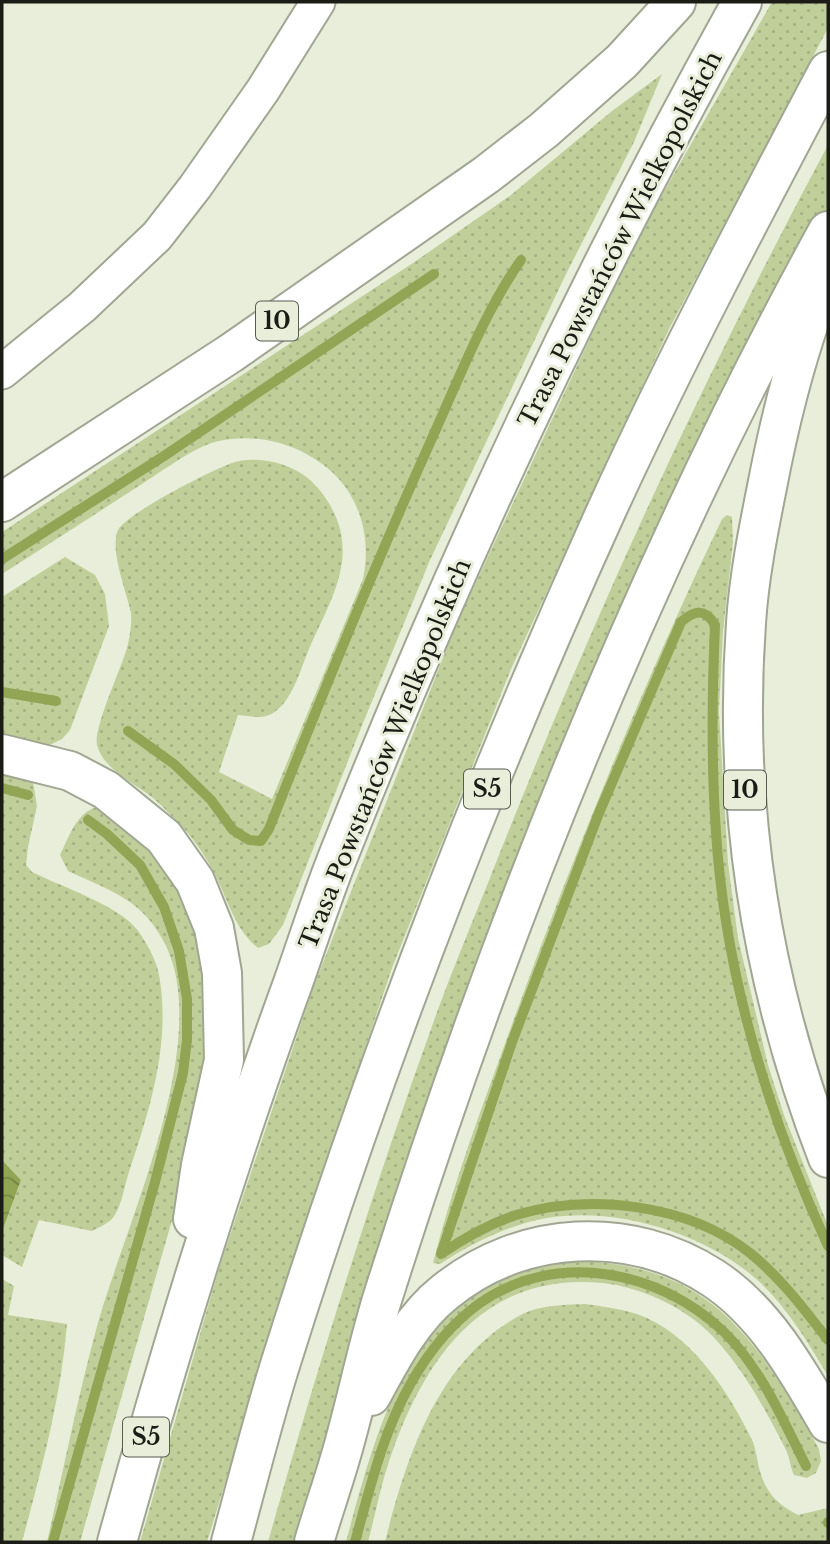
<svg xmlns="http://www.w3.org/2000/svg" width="830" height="1544" viewBox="0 0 830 1544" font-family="'Libre Baskerville',serif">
	<defs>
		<pattern id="grass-dots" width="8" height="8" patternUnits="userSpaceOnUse" patternTransform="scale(1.75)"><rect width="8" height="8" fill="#c0cf99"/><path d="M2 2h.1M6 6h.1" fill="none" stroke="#a4b183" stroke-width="1.8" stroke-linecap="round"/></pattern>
		<pattern id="water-waves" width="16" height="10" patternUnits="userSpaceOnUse" patternTransform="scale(1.75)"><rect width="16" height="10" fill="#92a555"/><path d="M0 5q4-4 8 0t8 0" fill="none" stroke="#768645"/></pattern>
	</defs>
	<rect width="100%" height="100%" fill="#e8eeda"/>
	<g fill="url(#grass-dots)">
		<path d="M772,2h56v26l-159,301 -158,340 -119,299 -107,319 -78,255h-67l80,-277 93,-277 143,-363 178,-381z"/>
		<path d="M662,74l-28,68 -67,130 -137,288 -67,163 -80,202 -14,19 -11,4c-22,-18 -28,-42 -40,-67 -7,-16 -20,-36 -31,-49 -11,-11 -22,-24 -34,-34 -19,-15 -50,-29 -56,-53 -4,-18 26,-79 31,-101 2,-9 4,-22 3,-31 -4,-21 -22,-63 -13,-83 9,-17 94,-60 114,-67 17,-6 40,-3 57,4 19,8 30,20 41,38 30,52 0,96 -21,144 -8,19 -16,49 -32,61 -13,11 -24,6 -39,5l-19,57 53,27 91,-220c8,-38 -1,-79 -31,-107 -30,-27 -73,-40 -113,-31 -22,4 -55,29 -74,41 -48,31 -96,62 -143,92v-42l411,-269 98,-68 101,-84z"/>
		<path d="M828,145v61l-158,317 -371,1019h-31c50,-178 105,-353 168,-527 19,-52 41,-104 61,-155 97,-245 207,-484 331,-715z"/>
		<path d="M727,515l5,2 1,25 -10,89 -4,81 9,151 10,75 30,127 16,50 44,111v150c-21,-35 -42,-71 -73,-98 -51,-45 -140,-72 -208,-60 -39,7 -74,25 -107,46l-7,-1c20,-80 50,-158 78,-236 62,-172 132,-343 211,-508z"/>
		<path d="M65,557l30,18 10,19 4,32 -39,104 -8,9 -12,6 -48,-8v-140z"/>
		<path d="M2,773l30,3 5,30 -9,41 -2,18 6,7c30,15 89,34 107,60 10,15 19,31 21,49 10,67 -11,131 -32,194 -4,13 -7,35 -17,45 -5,4 -13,8 -19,11l-53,-11 -17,47 -20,-12v-23l19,-52 -19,-20z"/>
		<path d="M104,806l52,48 24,40 18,45 11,51 2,59 -27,129 -104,364h-33c16,-70 30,-142 49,-212 27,-101 117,-285 70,-384 -22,-46 -55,-55 -98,-75l-8,-16c10,-20 18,-48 44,-49z"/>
		<path d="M566,1261c142,-1 189,75 253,188l2,12 -5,12 -9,5 -13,-3c-4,-8 -4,-17 -8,-25 -19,-38 -40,-76 -68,-108 -27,-32 -75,-55 -116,-59 -114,-11 -174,69 -209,167 -11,29 -17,62 -25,92h-22c21,-77 47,-184 112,-238 31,-25 70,-36 108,-43z"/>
		<path d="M2,1279l12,7 -6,29 59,9c-6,74 -26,147 -45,218h-20z"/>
		<path d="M585,1304c17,2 35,5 52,10 54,19 92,78 116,128 3,8 4,17 6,26 6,23 17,36 39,47l30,-7v34h-443c21,-84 52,-180 132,-225 20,-12 45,-12 68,-13z"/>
	</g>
	<path fill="url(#water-waves)" d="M2,1160l19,20 -19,52z"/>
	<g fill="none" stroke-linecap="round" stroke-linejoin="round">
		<g stroke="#92a555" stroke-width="10">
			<path d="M2,559l162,-103 270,-182"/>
			<path d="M2,692l54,9"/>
			<path d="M128,731l46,33 37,36 22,30 16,10 12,1 8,-12c52,-132 106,-264 164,-393 27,-60 51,-123 88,-176"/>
			<path d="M2,788l26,7"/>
			<path d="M828,1246c-59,-129 -103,-271 -112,-414 -5,-69 -4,-138 -1,-207 -10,-17 -20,-15 -34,-3l-82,191 -87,229 -71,212c23,-16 48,-30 75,-39 74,-22 172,-11 234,38 31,25 54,56 78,87"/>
			<path d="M828,1522v1"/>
			<path d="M53,1542l102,-360 28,-109 4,-33v-41l-8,-48 -15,-44 -24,-42 -33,-31 -19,-14"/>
			<path d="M355,1542c15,-54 28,-110 56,-159 17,-30 41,-60 69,-80 76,-53 179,-33 243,28 38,37 60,89 83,135"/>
		</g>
		<g stroke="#a1a693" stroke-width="37">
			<path id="street" d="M2,372l80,-65 75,-71 38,-49 68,-97 55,-88"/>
		</g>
		<g stroke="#a1a693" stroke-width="42">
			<g id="highway">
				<path d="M828,273c-29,68 -47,141 -61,214 -9,45 -18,90 -21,136 -13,183 16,364 82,535"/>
				<path d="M2,502l229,-149 255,-178 58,-45 78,-69 54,-59"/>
				<path d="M2,754l68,17 36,19 58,47 31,44 19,47 8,45 2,87 -23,105 -8,54"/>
				<path d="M371,1396c20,-37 41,-78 74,-104 77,-62 185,-68 268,-14 52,34 85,93 115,145"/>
				<path d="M117,1542c52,-188 109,-375 176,-559 16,-45 30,-90 48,-134 115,-290 249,-574 401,-847"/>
				<path d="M231,1542c16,-59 31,-119 49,-177 92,-293 201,-579 328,-858 68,-148 144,-292 220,-436"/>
				<path d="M314,1542c10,-34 22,-67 31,-101 14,-50 24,-102 40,-151 116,-366 258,-723 443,-1059"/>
			</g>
		</g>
		<use href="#street" stroke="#fff" stroke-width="33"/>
		<use href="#highway" stroke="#fff" stroke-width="38"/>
	</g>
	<g text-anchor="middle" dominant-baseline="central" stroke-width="6" stroke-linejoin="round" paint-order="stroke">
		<g fill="#e8eeda" stroke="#585b50" stroke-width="2">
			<rect x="256" y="301.5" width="42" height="39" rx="5"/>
			<rect x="464" y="769.5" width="46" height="39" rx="5"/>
			<rect x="724" y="770.5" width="42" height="39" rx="5"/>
			<rect x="123" y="1417.5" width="46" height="39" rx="5"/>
		</g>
		<g font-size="23" font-weight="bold" fill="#1a1c15">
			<text x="277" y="321">10</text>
			<text x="487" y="789">S5</text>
			<text x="745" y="790">10</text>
			<text x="146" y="1437">S5</text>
		</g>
		<g font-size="24" fill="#1a1c15" stroke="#e8eeda">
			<text transform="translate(620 239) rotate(-63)">Trasa Powstańców Wielkopolskich</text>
			<text transform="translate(385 754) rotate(-68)">Trasa Powstańców Wielkopolskich</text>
		</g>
	</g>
	<rect width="830" height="1544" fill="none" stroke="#1a1c15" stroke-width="7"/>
</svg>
